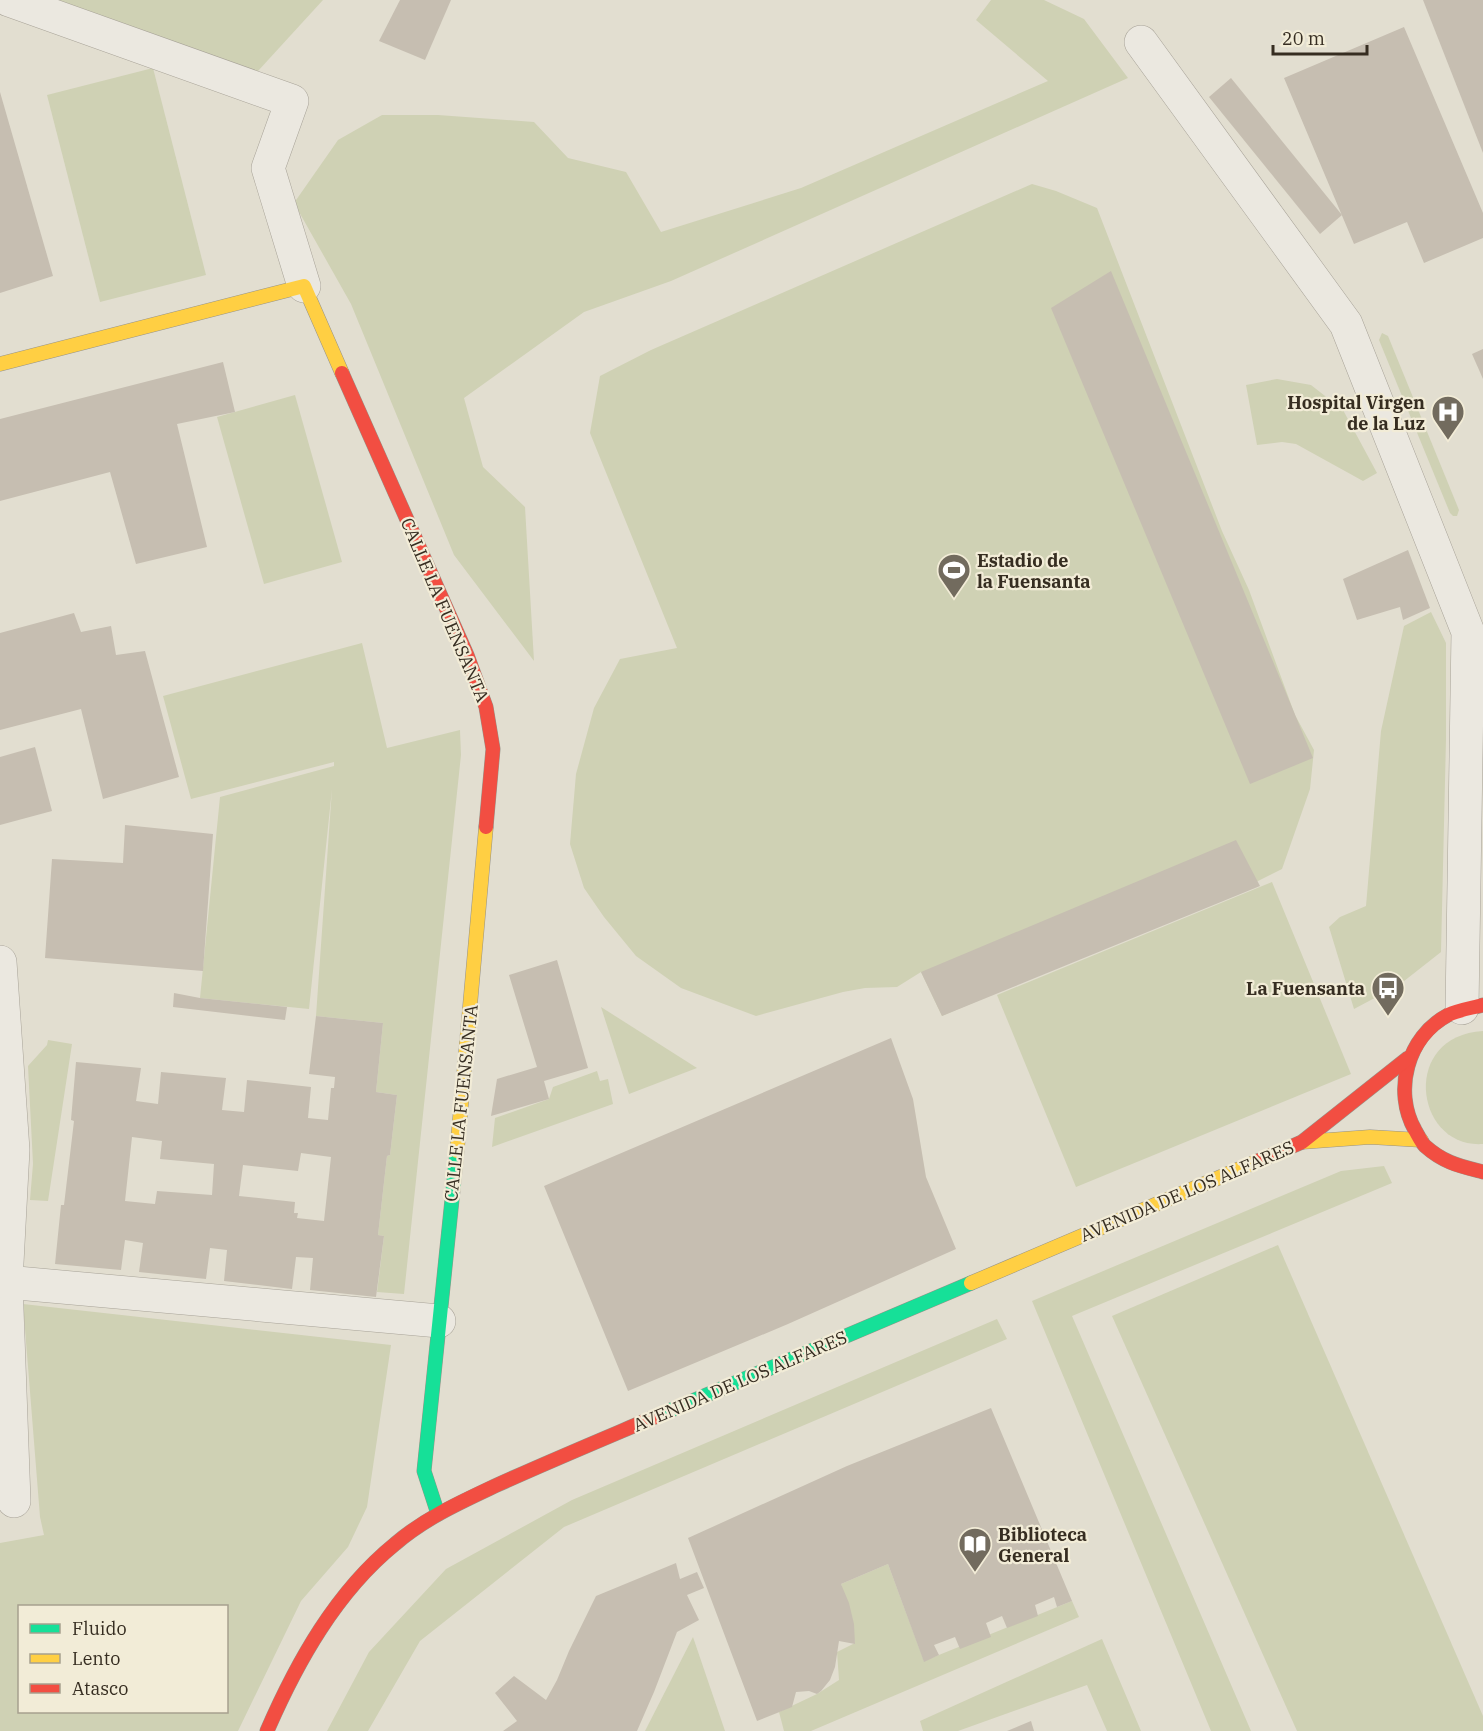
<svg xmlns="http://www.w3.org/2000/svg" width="1483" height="1731" viewBox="0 0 1483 1731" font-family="'IBM Plex Serif',serif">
	<rect width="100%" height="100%" fill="#e2ded0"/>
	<g fill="#cfd1b4" fill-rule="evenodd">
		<path d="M38,0h285l-65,71 -24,-1z"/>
		<path d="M991,0h53l40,19 44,59 -457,203 -87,31 -120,86 19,69 42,40 9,154 -80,-106 -103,-251 -57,-101 44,-63 44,-25h56l96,7 34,36 58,14 35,60 140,-44 247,-107 -72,-61z"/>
		<path d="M153,68l53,207 -106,27 -53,-207z"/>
		<path d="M1032,184l24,7 41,17 125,323 27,59 46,125 19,35 -4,39 -28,80 -30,15 -310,132 -21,-44 -24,15 -32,1 -22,4 -87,24 -75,-28 -45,-32 -32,-39 -20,-29 -14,-44 6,-70 18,-66 26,-49 57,-11 -87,-215 10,-57 51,-26z"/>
		<path d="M1382,333l6,3 71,174 -2,6h-4l-3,-3 -71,-173z"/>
		<path d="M1277,379l34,6 32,25 34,63 -14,8 -67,-37 -14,-2 -25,3 -11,-60z"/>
		<path d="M295,395l47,167 -78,22 -47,-167z"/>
		<path d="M1431,612l15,31v96l-5,213 -42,33 -45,24 -25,-82 11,-10 26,-11 15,-175 23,-105z"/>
		<path d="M362,643l25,105 73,-18 1,25 -57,539 -27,-2 7,-56 -6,-1 9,-79 3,-1 7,-60 -21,-3 7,-69 -67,-7 16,-227 -23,220 -109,-11 20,-201 114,-31v-4l-143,37 -28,-103z"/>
		<path d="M1272,882l79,192 -275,113 -79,-192z"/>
		<path d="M601,1007l96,61 -68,26z"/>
		<path d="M1483,1031v113c-68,5 -84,-108 0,-113z"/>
		<path d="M48,1040l24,4 -24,157 -18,-1 3,-36 -5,-98 19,-21z"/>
		<path d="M597,1071l3,10 8,-2 5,25 -121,43 3,-29 54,-19 4,-12z"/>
		<path d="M1384,1166l8,17 -320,133 179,415h-40l-179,-430 309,-130z"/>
		<path d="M1278,1245l205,471v15h-186l-185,-415z"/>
		<path d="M23,1304l368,41 -24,162 -19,40 -47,54 -63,130h-238v-188l44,-8 -4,-18zM20,1606h206v106h-206z"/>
		<path d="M997,1319l10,20 -443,188 -144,114 -52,90h-41l42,-79 77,-83 126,-69z"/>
		<path d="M888,1564l36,97 148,-60 7,16 -268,114h-27l-5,-19 38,-18 22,-14 -2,-28 18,-9 -14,-59z"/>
		<path d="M693,1637l32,94h-80z"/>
		<path d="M1102,1639l39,92h-34l-20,-46 -129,46h-35l-3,-10z"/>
	</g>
	<g fill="#c6beb1" fill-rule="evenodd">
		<path d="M400,0h51l-26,60 -46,-19z"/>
		<path d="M1423,0h60v153z"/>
		<path d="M1404,27l79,186v25l-59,25 -17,-41 -53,22 -70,-166z"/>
		<path d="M1231,78l111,137 -22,19 -111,-137z"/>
		<path d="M0,92l53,184 -53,17z"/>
		<path d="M1111,271l202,487 -63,26 -199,-476z"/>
		<path d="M1483,349v30l-11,-25z"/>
		<path d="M223,362l12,50 -58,12 30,123 -71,17 -26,-92 -110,29v-82z"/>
		<path d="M1408,550l22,58 -27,12 -3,-13 -43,13 -14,-41z"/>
		<path d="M74,613l7,19 30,-6 5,29 29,-4 34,126 -76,22 -22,-90 -81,21v-97z"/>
		<path d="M35,747l17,64 -52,14v-68z"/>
		<path d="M125,825l88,9 -10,137 -158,-13 7,-99 71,4z"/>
		<path d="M1236,840l24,46 -318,130 -21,-44z"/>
		<path d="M557,960l31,108 -44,13 5,18 -58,17 6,-37 40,-12 -28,-92z"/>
		<path d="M174,993l26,5 87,9 -2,13 -112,-13z"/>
		<path d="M316,1016l67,7 -7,69 21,3 -7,60 -3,1 -9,79 6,1 -8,61 -66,-7 3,-32 -17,-1 -4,32 -68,-8 3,-31 -17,-2 -4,31 -67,-7 4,-29 -18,-3 -4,30 -66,-6 6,-59h3l10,-84 -3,-1 5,-58 65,6 -5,33 22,3 3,-32 65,6 -4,32 22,2 3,-32 64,7 -3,31 20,2 3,-32h3l1,-11 -26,-3zM132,1137l30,4 -2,18 54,5 -2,31 -55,-4 -2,13 -30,-3zM301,1153l30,4 -7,64 -27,-3 1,-5h-4l1,-11 -56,-6 4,-31 55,6z"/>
		<path d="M891,1038l22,61 13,78 30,72 -168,75 -160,67 -84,-205z"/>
		<path d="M991,1408l81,193 -15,6 -3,-10 -19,8 3,11 -31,12 -5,-12 -16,7 5,14 -31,12 -5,-12 -21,8 5,10 -15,7 -36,-98 -47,20 8,19 5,21 1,20 -16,-3 -4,26 -5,13 -9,11 -4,3 -8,-3 -13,1 -4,15 -35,14 -69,-183 159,-72z"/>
		<path d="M676,1563l4,16 17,-7 7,16 -17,7 12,25 -22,12 -23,60 -17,39h-134l14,-10 -22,-28 19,-17 32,24 11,-20 12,-29 27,-55z"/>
		<path d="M1031,1721l3,10h-27z"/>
	</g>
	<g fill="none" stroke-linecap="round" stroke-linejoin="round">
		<g stroke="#a8a398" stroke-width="34">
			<g id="street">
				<path d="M9,0l283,101 -24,67 36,118"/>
				<path d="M1141,42l205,282 122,308 -6,376"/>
				<path d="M0,962l13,188 -7,132 8,219"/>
				<path d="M6,1282l433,39"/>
			</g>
		</g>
		<g stroke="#979388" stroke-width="15">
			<g id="fast">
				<path d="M657,1416l314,-133"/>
				<path d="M438,1514l-14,-43 33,-320"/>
			</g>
		</g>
		<g stroke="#979388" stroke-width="15">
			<g id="slow">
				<path d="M0,364l304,-78 38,87"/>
				<path d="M1302,1142l68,-5 51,3"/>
				<path d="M457,1151l29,-324"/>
				<path d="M971,1283l287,-122"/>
			</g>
		</g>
		<g stroke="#979388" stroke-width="15">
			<g id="jam">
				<path d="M342,373l125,282 19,52 7,42 -7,78"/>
				<path d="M1483,1005c-11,3 -25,5 -35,10 -41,22 -55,76 -33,115 3,5 6,12 10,16 19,17 35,20 58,26"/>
				<path d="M1258,1161l44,-19 106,-84"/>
				<path d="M267,1731c30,-69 69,-139 128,-187 30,-26 66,-42 102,-59 53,-24 106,-46 160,-69"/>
			</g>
		</g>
		<use href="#street" stroke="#ebe8e0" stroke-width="33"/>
		<use href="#fast" stroke="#16e098" stroke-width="14"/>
		<use href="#slow" stroke="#ffcf43" stroke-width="14"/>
		<use href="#jam" stroke="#f24e42" stroke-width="14"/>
	</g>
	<defs>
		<g id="hospital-pin" transform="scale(1.725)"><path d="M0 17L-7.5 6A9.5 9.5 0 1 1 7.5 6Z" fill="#726b5e" stroke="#f2ecd7"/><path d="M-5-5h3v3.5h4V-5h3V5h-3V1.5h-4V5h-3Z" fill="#fff"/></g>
		<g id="stadium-pin" transform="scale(1.725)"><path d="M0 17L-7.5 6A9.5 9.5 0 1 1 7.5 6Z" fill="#726b5e" stroke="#f2ecd7"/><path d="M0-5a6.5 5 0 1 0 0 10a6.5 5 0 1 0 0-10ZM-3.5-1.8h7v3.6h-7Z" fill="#fff"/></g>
		<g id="bus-pin" transform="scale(1.725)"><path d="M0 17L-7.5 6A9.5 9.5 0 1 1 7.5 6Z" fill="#726b5e" stroke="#f2ecd7"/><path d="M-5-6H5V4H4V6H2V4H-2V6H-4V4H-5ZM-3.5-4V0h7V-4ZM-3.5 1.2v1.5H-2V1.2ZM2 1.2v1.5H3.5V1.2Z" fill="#fff"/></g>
		<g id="library-pin" transform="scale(1.725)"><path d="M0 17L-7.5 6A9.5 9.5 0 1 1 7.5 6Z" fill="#726b5e" stroke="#f2ecd7"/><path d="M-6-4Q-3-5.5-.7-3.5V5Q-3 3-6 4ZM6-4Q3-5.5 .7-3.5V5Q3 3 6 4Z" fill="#fff"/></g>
	</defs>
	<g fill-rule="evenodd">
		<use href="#hospital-pin" x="1448" y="412"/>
		<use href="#stadium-pin" x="954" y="570"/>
		<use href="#bus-pin" x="1388" y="988"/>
		<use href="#library-pin" x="975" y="1544"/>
	</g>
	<g text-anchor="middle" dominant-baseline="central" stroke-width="4.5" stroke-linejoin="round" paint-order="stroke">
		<g font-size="18" font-weight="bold" fill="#362d21" stroke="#f2ecd7" text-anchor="end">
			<text x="1425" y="402">Hospital Virgen<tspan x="1425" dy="21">de la Luz</tspan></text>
			<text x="977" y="560" text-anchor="start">Estadio de<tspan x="977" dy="21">la Fuensanta</tspan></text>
			<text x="1365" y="988">La Fuensanta</text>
			<text x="998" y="1534" text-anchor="start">Biblioteca<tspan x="998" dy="21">General</tspan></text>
		</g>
		<g font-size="18" fill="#362d21" stroke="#f2ecd7">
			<text transform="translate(445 610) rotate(67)">CALLE LA FUENSANTA</text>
			<text transform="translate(461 1103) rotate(-84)">CALLE LA FUENSANTA</text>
			<text transform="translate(1187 1191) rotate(-23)">AVENIDA DE LOS ALFARES</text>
			<text transform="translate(740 1381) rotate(-23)">AVENIDA DE LOS ALFARES</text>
		</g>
	</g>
	<rect x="18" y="1605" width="210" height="108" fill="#f2ecd7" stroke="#a7a08e" stroke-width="1.5"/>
	<rect x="30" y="1624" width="30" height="9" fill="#16e098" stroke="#a7a08e" stroke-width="1.5"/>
	<text x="72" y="1635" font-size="18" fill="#362d21">Fluido</text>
	<rect x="30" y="1654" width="30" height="9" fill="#ffcf43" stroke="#a7a08e" stroke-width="1.5"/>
	<text x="72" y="1665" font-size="18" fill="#362d21">Lento</text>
	<rect x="30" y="1684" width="30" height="9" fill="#f24e42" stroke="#a7a08e" stroke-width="1.5"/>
	<text x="72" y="1695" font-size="18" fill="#362d21">Atasco</text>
	<path d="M1273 45v9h94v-9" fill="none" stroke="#362d21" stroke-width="3"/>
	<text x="1282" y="45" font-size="18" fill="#362d21" stroke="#f2ecd7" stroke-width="4.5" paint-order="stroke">20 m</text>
</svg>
